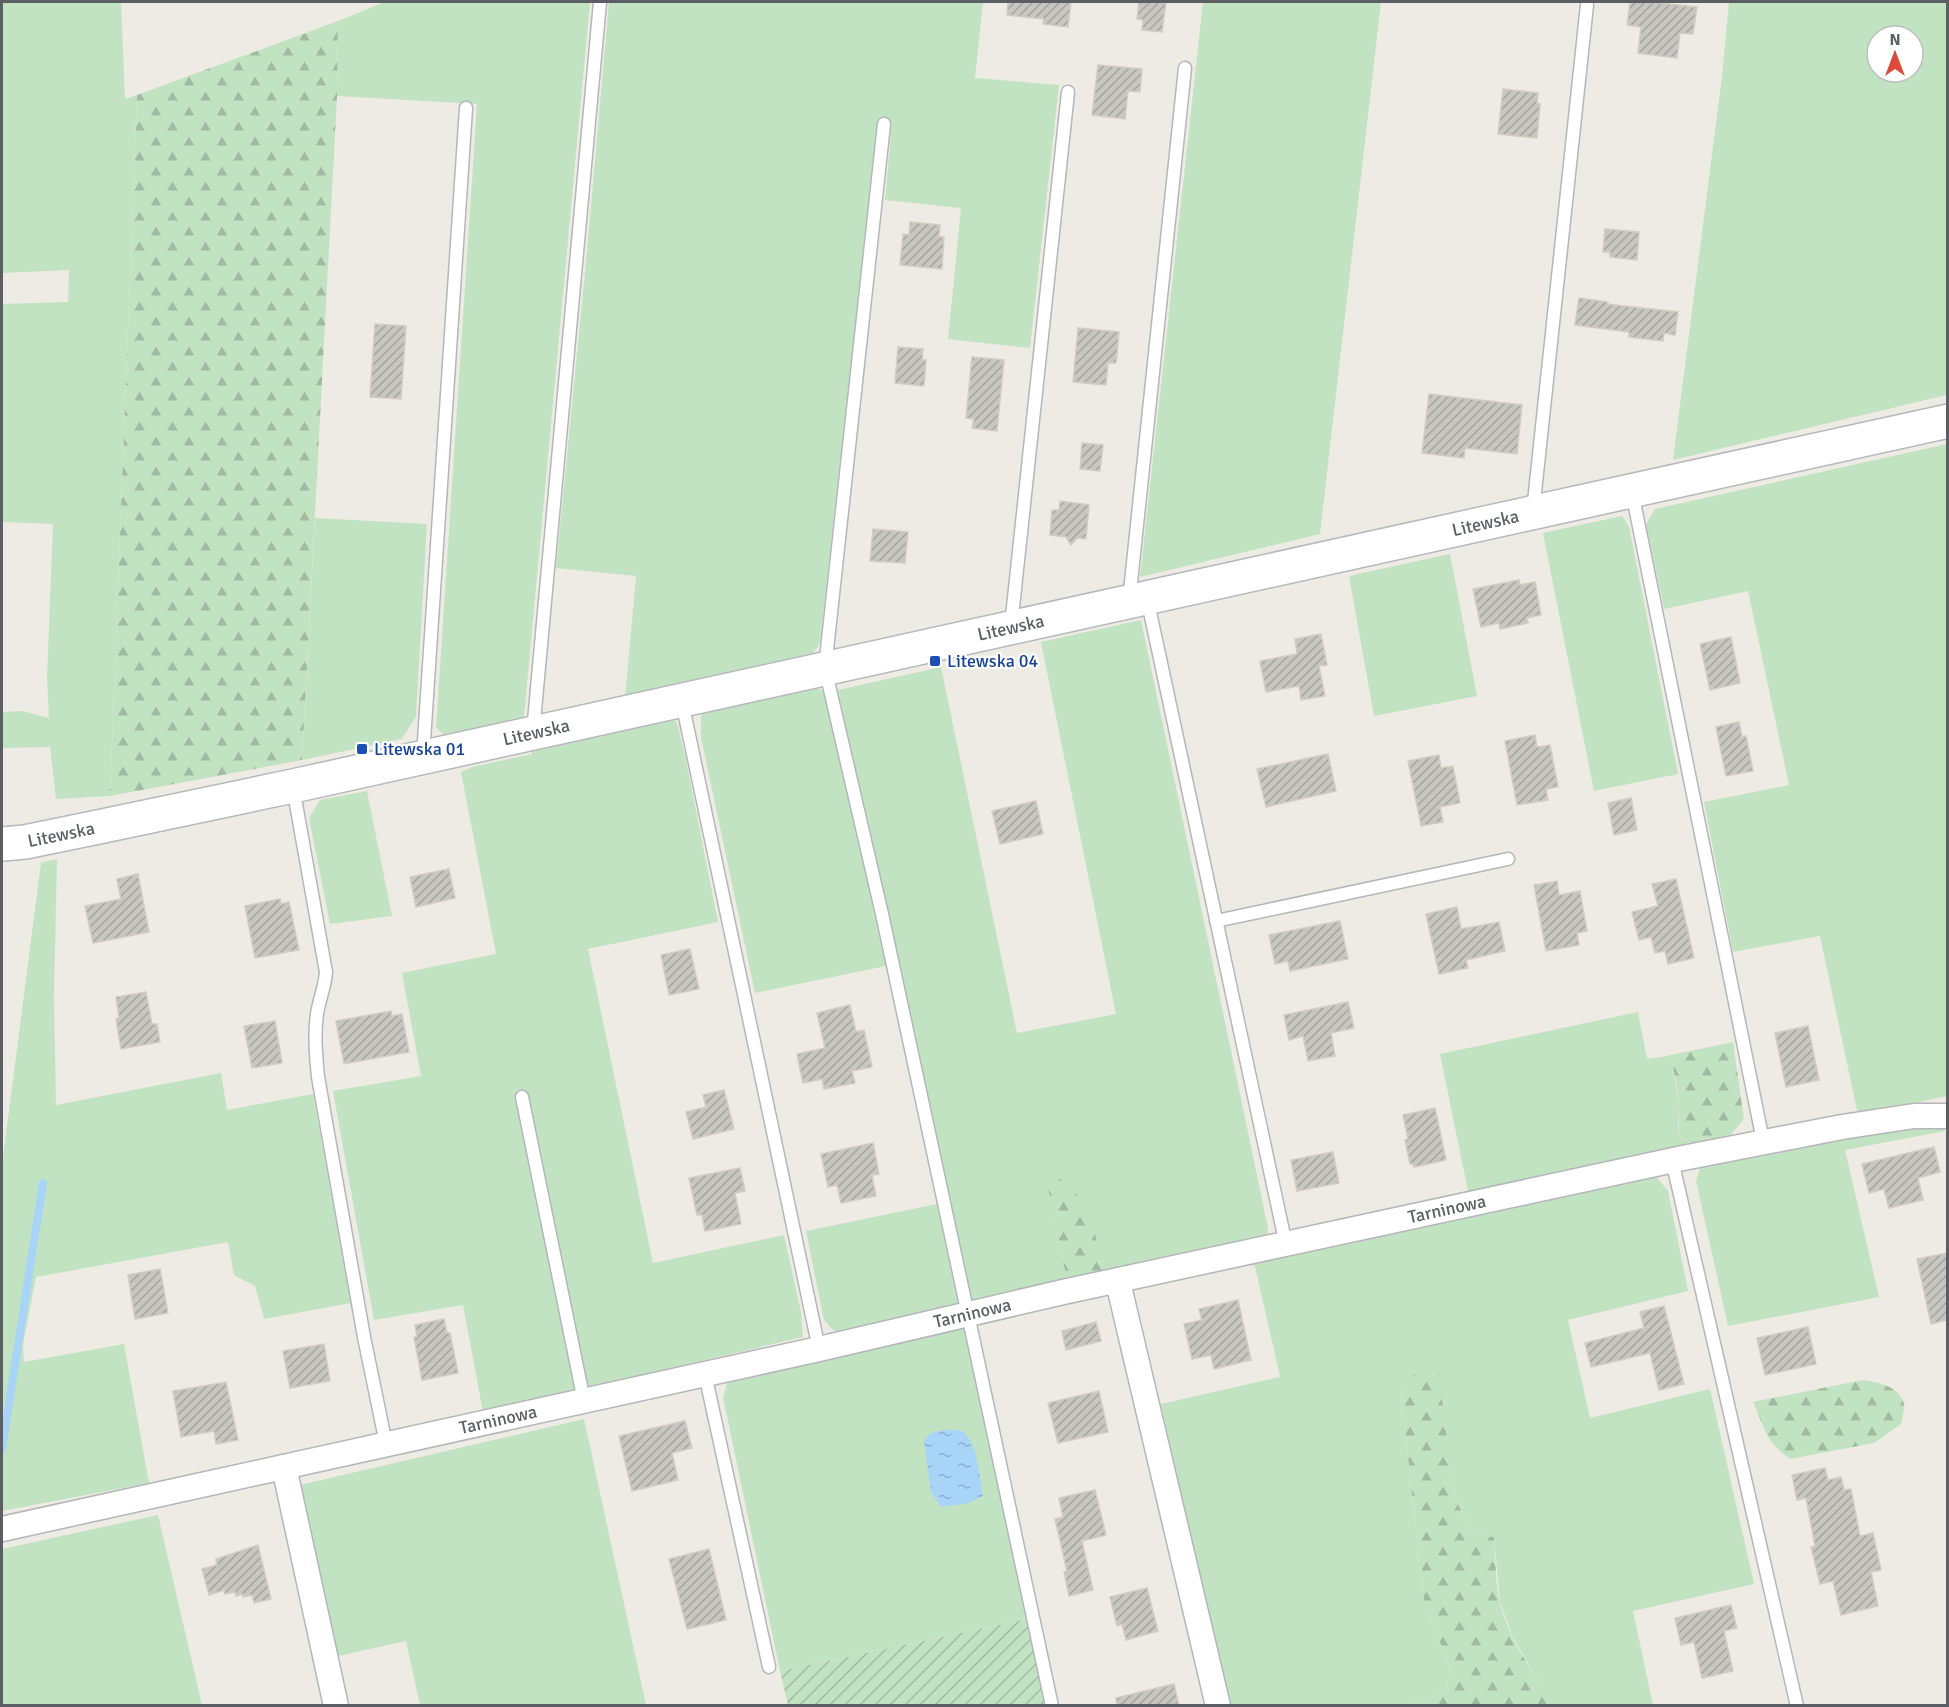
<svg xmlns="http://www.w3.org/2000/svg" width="1949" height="1707" viewBox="0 0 1949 1707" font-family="Signika,sans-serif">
	<defs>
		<pattern id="forest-firs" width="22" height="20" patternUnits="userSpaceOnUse" patternTransform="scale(1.5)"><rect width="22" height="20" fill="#c2e3c2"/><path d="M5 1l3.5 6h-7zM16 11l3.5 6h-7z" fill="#a1bba1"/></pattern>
		<pattern id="garden-furrows" width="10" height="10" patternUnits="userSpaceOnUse" patternTransform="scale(1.5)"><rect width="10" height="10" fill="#c2e3c2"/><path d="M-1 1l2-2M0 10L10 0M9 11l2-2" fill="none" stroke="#a1bba1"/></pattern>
		<pattern id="water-ripples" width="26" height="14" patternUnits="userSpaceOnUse" patternTransform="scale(1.5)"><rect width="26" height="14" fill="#a8d4f8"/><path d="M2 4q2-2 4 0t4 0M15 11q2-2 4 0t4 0" fill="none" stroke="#8cafcc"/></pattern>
		<pattern id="building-hatch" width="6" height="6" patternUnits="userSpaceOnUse" patternTransform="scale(1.5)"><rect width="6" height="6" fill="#c8c6c0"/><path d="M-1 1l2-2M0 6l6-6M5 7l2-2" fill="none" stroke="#a5a4a0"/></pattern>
	</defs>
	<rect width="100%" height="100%" fill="#edebe3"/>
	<g fill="#c2e3c2" fill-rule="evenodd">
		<path d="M2,2h119l4,97 12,-4 -27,701 -54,3 -6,-52 -48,1v-36l20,-1 27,7 -2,-40 6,-154 -51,-2v-218l66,-2 1,-32 -67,3z"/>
		<path d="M385,2h205l-66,715 -31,10 -47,10 -10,-9 41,-624 -140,-8 1,-75z"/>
		<path d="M609,2h374l-8,76 84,7 -29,263 -82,-9 13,-131 -76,-8 6,-65 -15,-1 -56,509 -8,12 -187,43 11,-122 -80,-8 30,-306z"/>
		<path d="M1203,2h178l-61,532 -180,43z"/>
		<path d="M1729,2h218v393l-274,65 49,-384zM1877,36h36v36h-36z"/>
		<path d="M1947,444v652l-89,19 -38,-179 -87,16 -29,-150 85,-17 -41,-194 -84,18 -18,-85 9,-15z"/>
		<path d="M1622,516l7,11 49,247 -84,17 -51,-258z"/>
		<path d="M315,518l112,6 -11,192 -14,23 -100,21z"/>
		<path d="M1450,554l27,142 -103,20 -25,-140z"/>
		<path d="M1141,620l127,608 -1,11 -164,35 -10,-46 -48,-59 23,116 -96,21 -134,-616 103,-23 76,366 99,-19 -75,-372z"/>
		<path d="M812,684l13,9 61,273 -131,27 -54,-256v-21l5,-8z"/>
		<path d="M670,716l7,7 9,37 32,162 -130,27 65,314 131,-28 17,77 2,25 -320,75 -20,-107 -89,15 -41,-229 88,-15 -19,-103 94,-19 -35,-182 11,-5 60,-13v-8z"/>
		<path d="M367,791l25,125 -62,8 -21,-106 11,-18z"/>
		<path d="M57,859l-3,138 2,108 165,-32 6,37 86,-16 38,209 -87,16 -9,-33 -21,-11 -6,-33 -192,35 -13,68 1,17 100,-18 25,139 -147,28v-346l39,-302z"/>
		<path d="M1638,1012l9,47 14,-2 11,5 6,35v30l3,12 47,-1 -259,58 -29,-142z"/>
		<path d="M1937,1124l8,7 -100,19 34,147 -151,29 -32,-145 5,-17 141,-28z"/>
		<path d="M1654,1174l14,17 20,100 -120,29 22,98 120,-29 44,195 -121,27 20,94h-90l-14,-10 -18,-26 -19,-34 -12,-33 -6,-65 -22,-4 -18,-37 -10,-73 -44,-37 24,216 25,63 -2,25 -35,15h-184l-67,-301 119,-27 -25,-111 -6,-4 140,-28z"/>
		<path d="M937,1204l22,104 -114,25 -12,-3 -9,-10 -18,-89z"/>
		<path d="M955,1325l9,5 63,289 -247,52 -57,-274 6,-19z"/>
		<path d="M584,1419l62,286h-226l-14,-64 -72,16 -3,48 -31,-220z"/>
		<path d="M158,1515l44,190h-200v-156z"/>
	</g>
	<g fill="url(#forest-firs)">
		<path d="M338,21l-1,75 -35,664 -192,36 27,-701z"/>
		<path d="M1733,1042l11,77 -16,19 -47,1c-4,-15 -2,-29 -3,-44 -1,-11 -4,-22 -6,-33l-11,-5z"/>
		<path d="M1044,1168c14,9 29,20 39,33 11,15 16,54 20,73l-35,11z"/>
		<path d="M1432,1360l6,7 16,129 18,37 22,4c2,21 1,45 6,66 8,33 36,82 63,102h-151l35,-15 2,-25 -25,-63 -24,-216z"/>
		<path d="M1863,1380c14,2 37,6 41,24 1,5 -2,14 -3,20l-27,19 -84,16c-26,-20 -24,-28 -37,-57z"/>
	</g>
	<path fill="url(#garden-furrows)" d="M1027,1619l18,86h-257l-8,-34z"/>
	<path fill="url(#water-ripples)" d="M944,1430c6,0 14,-1 19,2 14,8 17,48 20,64l-14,7 -28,4 -10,-15 -7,-52 7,-7z"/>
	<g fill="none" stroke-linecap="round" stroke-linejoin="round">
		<path stroke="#a8d4f8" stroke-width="8" d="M2,1449l41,-266"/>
	</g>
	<g fill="url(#building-hatch)" stroke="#d1cdc2" stroke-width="1.5">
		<path d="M1008,2h63l-3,25 -25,-3 1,-5 -37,-4z"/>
		<path d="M1139,2h27l-4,30 -20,-2 1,-10 -6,-1z"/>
		<path d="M1630,2h20l47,5 -4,27 -13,-1 -3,25 -39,-5 3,-26 -14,-2z"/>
		<path d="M1098,65l44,4 -2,23 -12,-1 -3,28 -33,-4z"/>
		<path d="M1503,89l35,4 -1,10 3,1 -3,34 -39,-4z"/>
		<path d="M910,222l30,3 -1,12h5l-2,32 -42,-4 3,-31 6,1z"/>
		<path d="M1605,229l34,3 -2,28 -27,-3v-5h-7z"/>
		<path d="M1579,298l29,4 -1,2 71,8 -3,23 -11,-2 -1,8 -34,-4v-5l-54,-7z"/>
		<path d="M375,324l31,2 -5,73 -31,-2z"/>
		<path d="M1078,328l41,4 -3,31h-8l-2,22 -33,-3z"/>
		<path d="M898,347l25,2 -1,11h4l-2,26 -29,-3z"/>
		<path d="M972,357l32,3 -7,71 -25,-3 2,-9 -8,-1z"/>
		<path d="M1429,394l93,11 -5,49 -52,-6 -1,10 -42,-5z"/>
		<path d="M1082,443l21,2 -3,26 -20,-2z"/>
		<path d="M1060,501l29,4 -3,34 -9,-1 -6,7 -5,-8 -16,-2 2,-25h7z"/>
		<path d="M873,529l35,3 -3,31 -35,-2z"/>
		<path d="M1519,580l1,5 15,-3 6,33 -14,3 1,5 -28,6 -1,-6 -18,4 -8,-38z"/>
		<path d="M1321,634l6,31 -8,1 6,30 -24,4 -2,-14 -33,6 -6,-31 37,-7 -2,-15z"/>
		<path d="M1731,637l9,46 -30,7 -10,-46z"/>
		<path d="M1739,722l3,15 4,-1 7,35 -27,5 -10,-49z"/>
		<path d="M1535,735l2,12 13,-2 8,42 -12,2 2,11 -31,5 -12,-64z"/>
		<path d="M1328,754l8,37 -70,16 -9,-38z"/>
		<path d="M1439,755l2,13 12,-2 7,37 -20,4 3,15 -22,4 -13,-65z"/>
		<path d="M1631,798l6,32 -23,5 -6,-32z"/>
		<path d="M1036,801l7,33 -43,10 -8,-33z"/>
		<path d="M449,869l6,29 -39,9 -6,-30z"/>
		<path d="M138,874l11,58 -56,11 -8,-37 36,-7 -4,-20z"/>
		<path d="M1676,879l18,79 -26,6 -3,-13 -10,2 -4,-16 -12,3 -7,-28 26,-6 -6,-22z"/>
		<path d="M1557,881l2,14 21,-4 7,40 -10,2 2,12 -33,6 -12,-66z"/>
		<path d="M280,899l1,5 8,-2 10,48 -44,8 -10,-52z"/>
		<path d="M1457,907l4,22 38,-7 6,29 -39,9 2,8 -29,6 -13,-60z"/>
		<path d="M1340,921l8,38 -58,12 -2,-10 -13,3 -6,-29z"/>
		<path d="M690,949l9,40 -30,6 -8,-40z"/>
		<path d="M146,992l6,32h5l3,18 -39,7 -5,-30 3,-1 -3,-21z"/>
		<path d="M1348,1002l6,26 -23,5 4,23 -27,5 -5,-25 -14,4 -5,-25z"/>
		<path d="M850,1005l6,27 8,-2 8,37 -20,4 3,12 -31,6 -2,-10 -19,4 -6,-29 28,-6 -8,-35z"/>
		<path d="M391,1011l1,5 10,-2 7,38 -65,12 -8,-43z"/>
		<path d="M275,1021l7,42 -30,5 -8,-42z"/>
		<path d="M1808,1026l11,54 -33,7 -11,-54z"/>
		<path d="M724,1090l10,39 -41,10 -7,-27 20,-5 -3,-12z"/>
		<path d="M1435,1108l11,52 -32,7 -1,-3h-3l-5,-24 3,-1 -5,-24z"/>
		<path d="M873,1143l6,31 -7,1 4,21 -35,7 -4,-18 -9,2 -7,-33z"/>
		<path d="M1934,1147l6,25 -22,6 5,22 -34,8 -5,-19 -15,4 -7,-29z"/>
		<path d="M1333,1152l6,31 -42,8 -6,-31z"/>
		<path d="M740,1168l5,23 -10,2 6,31 -36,7 -3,-16h-5l-8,-37z"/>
		<path d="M1947,1253v67l-16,4 -14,-65z"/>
		<path d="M160,1269l8,44 -33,6 -7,-44z"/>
		<path d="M1238,1300l13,60 -37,9 -3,-14 -19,4 -8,-35 18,-4 -3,-11z"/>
		<path d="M1664,1306l20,78 -25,6 -9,-37 -59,14 -6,-24 59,-15 -4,-16z"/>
		<path d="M444,1319l3,14h3l8,40 -36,7 -8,-43h3l-2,-12z"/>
		<path d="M1096,1322l5,19 -35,9 -4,-19z"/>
		<path d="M1808,1327l8,37 -51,11 -8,-37z"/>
		<path d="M324,1344l6,37 -40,7 -7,-37z"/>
		<path d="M226,1382l12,58 -22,4 -2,-13 -33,6 -8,-46z"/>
		<path d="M1099,1391l9,41 -50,11 -10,-40z"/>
		<path d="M685,1421l7,27 -20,5 6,27 -46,11 -13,-55z"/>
		<path d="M1825,1468l3,12 13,-3 3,13 7,-1 9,47 13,-3 8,37 -10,2 7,34 -37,9 -8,-34 -13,3 -9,-37 4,-1 -9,-48 -9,2 -5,-25z"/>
		<path d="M1095,1490l11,45 -24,6 11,49 -24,6 -5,-24 3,-1 -12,-52 8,-2 -4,-19z"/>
		<path d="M258,1545l13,54 -17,4 -2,-8 -9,2 -1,-3 -6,2 -1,-4 -10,2 -1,-4 -15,5 -7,-26 15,-4 -1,-6z"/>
		<path d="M709,1549l17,71 -39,9 -18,-70z"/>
		<path d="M1147,1588l11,43 -32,9 -4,-16 -5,2 -7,-29z"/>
		<path d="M1731,1605l6,23 -13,3 9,40 -31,7 -8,-36 -13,3 -6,-27z"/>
		<path d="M1174,1684l5,22h-62l-1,-8z"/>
	</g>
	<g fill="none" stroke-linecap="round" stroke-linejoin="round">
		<g stroke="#b4b6ba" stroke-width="15">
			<g id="lane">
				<path d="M884,124l-59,544 57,246 170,792"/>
				<path d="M1632,492l131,649"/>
				<path d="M1533,511l54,-506"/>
				<path d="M1147,598l139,647"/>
				<path d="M1129,601l56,-533"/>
				<path d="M1011,626l57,-534"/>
				<path d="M682,702l137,647"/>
				<path d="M533,732l67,-730"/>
				<path d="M423,756l43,-648"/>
				<path d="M293,787l33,185c-1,15 -7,28 -9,42 -3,21 -1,42 1,63l46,260 22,107"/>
				<path d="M1216,921l292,-62"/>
				<path d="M522,1097l62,304"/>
				<path d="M1672,1160l125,546"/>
				<path d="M705,1374l64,293"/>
			</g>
		</g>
		<g stroke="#b4b6ba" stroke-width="27">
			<g id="street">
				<path d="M1118,1282l100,424"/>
				<path d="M284,1467l52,239"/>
				<path id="s1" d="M2,1529l817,-180 244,-57 620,-134 159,-31 72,-11h34"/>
			</g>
		</g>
		<g stroke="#b5b8bc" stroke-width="36">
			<g id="secondary">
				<path id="s2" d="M2,844l23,-2 78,-16 190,-40 1655,-365"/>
			</g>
		</g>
		<use href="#lane" stroke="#fff" stroke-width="12"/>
		<use href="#street" stroke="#fff" stroke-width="24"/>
		<use href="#secondary" stroke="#fff" stroke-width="33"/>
	</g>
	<g fill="#1a4fb4" stroke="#fff" stroke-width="2">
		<rect x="929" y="655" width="12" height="12" rx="3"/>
		<rect x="356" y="743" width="12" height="12" rx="3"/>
	</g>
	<g text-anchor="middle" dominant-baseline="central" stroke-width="4.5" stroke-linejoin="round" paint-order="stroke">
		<g font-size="18" fill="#5b5f63" stroke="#fff">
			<text stroke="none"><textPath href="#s2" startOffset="1518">Litewska</textPath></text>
			<text stroke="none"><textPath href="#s2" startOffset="1032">Litewska</textPath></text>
			<text stroke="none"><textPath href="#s2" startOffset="546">Litewska</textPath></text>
			<text stroke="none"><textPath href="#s2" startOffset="60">Litewska</textPath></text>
			<text stroke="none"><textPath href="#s1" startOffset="1480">Tarninowa</textPath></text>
			<text stroke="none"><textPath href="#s1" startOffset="994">Tarninowa</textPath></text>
			<text stroke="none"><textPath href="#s1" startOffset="508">Tarninowa</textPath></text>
		</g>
		<g font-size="18" fill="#164399" stroke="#fff" text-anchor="start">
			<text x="947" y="661">Litewska 04</text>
			<text x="374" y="749">Litewska 01</text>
		</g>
	</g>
	<rect width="1949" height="1707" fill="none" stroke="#5b5f63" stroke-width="6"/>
	<g transform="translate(1895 54)"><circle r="28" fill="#ffffff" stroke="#bdbfc1" stroke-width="1.5"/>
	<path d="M0-4.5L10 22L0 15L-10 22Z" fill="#dc4a3b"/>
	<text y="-9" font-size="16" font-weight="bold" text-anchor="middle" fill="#5b5f63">N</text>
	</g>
</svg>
